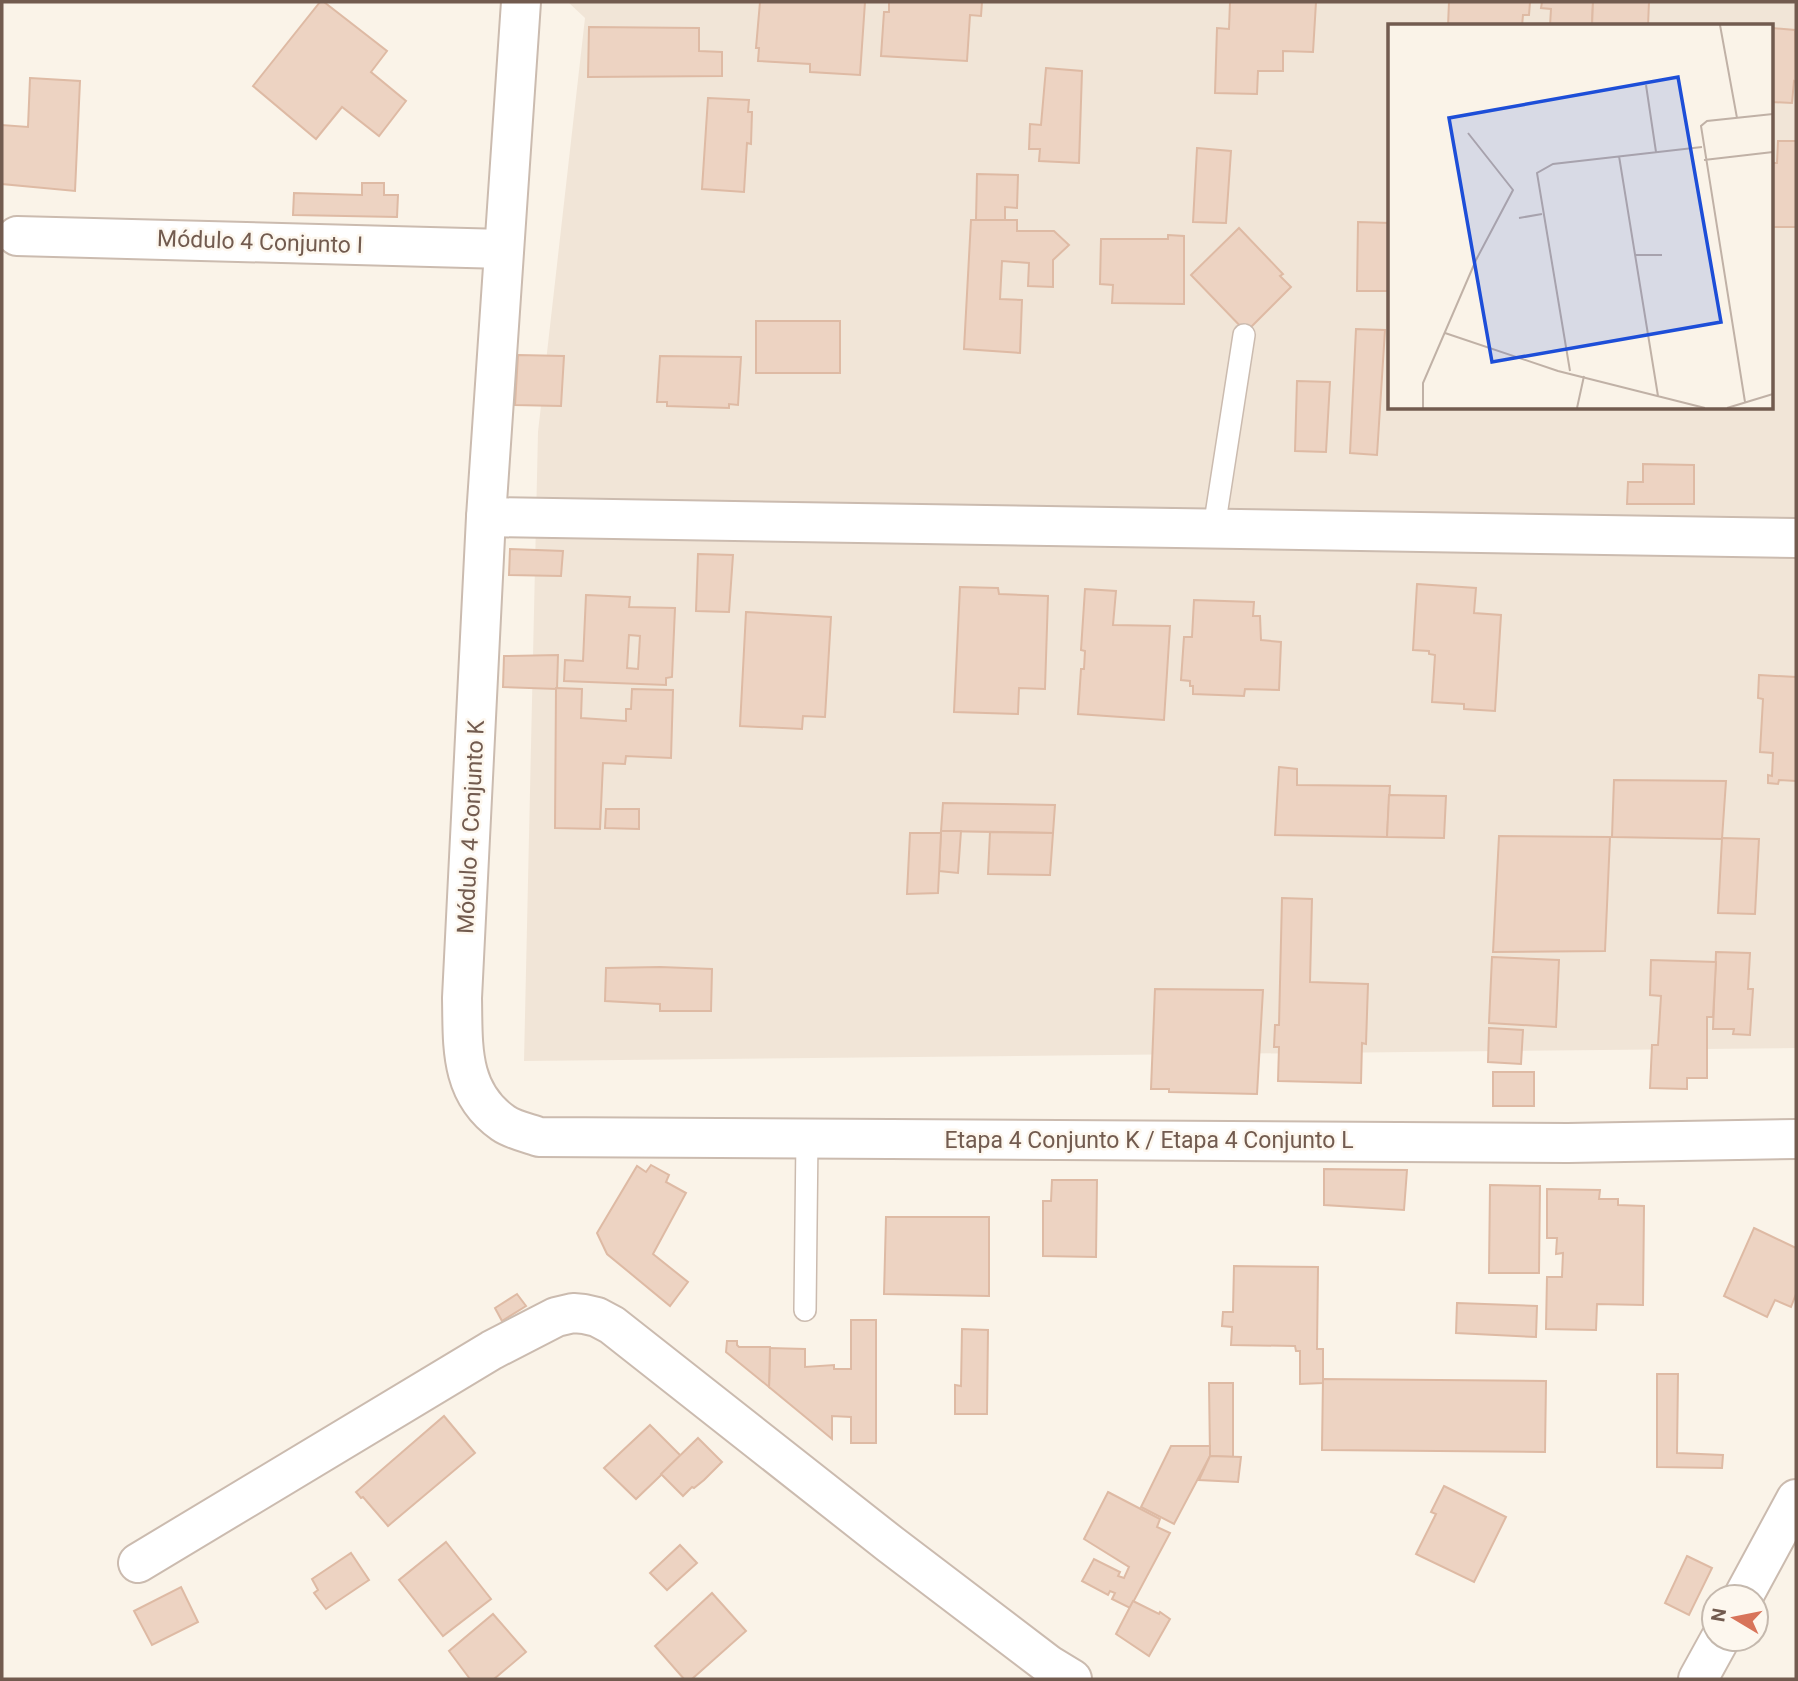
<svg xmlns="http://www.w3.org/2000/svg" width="1798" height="1681" viewBox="0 0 1798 1681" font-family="Roboto,sans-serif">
	<rect width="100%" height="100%" fill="#faf3e8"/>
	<path fill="#f1e5d7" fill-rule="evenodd" d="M568,2h1228v1046l-1272,13 14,-629 47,-414zM1390,26h382v382h-382z"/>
	<g fill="#edd3c2" stroke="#debaa4" stroke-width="2" fill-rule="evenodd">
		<path d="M320,2h4l63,49 -16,21 35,29 -27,35 -37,-29 -26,32 -63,-53z"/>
		<path d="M760,2h105l-5,73 -50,-3v-8l-52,-3 1,-13h-3z"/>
		<path d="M982,2l-1,14 -11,-1 -3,46 -86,-5 3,-44h5v-10z"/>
		<path d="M1230,2h86l-3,50 -30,-1v20h-25l-1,23 -42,-1 2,-65 12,1z"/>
		<path d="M1449,2h81l-1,13h-6l-1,11h-74z"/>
		<path d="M1542,2h51l-1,24h-42l1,-17 -10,-1z"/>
		<path d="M1593,2h56l-1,24h-56z"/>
		<path d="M589,27l110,1v23l23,1v24l-134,1z"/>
		<path d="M1772,28l23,2 1,52 -2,-1 -2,22 -20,-1z"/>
		<path d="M1046,68l36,3 -3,92 -40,-2 1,-12h-11l1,-25 11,1z"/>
		<path d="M30,78l50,3 -5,110 -73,-7v-59l26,2z"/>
		<path d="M708,98l41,2 -1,12h4l-1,32 -4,-1 -3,49 -42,-3z"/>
		<path d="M1778,141h18v86h-24v-64h5z"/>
		<path d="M1197,148l34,3 -5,72 -33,-1z"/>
		<path d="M977,174l41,1 -1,33 -12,-1v14l-29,-1z"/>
		<path d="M362,183h22v12h14l-1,22 -104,-2 1,-22 68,2z"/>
		<path d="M971,220h46v11h37l15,14 -16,15v27l-25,-1 1,-23 -27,-2 -2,38 22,1 -2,53 -56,-4z"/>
		<path d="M1358,222l32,1v68h-33z"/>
		<path d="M1239,228l44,46 -3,2 11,11 -45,45 -55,-57z"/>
		<path d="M1168,235l16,1v68l-72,-1 1,-18 -13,-1 1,-45h67z"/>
		<rect x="756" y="321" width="84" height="52"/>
		<path d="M1356,329l29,1 -8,125 -27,-2z"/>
		<path d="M518,355l46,1 -3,50 -46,-1z"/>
		<path d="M660,356l81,1 -3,48 -9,-1v4l-62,-2v-4h-10z"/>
		<path d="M1297,381l33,1 -4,70 -31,-1z"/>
		<path d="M1643,464l51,1v39h-67l1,-22h15z"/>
		<path d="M510,549l53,2 -2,25 -52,-1z"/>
		<path d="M698,554l35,1 -4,57 -33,-1z"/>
		<path d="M1417,584l59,4 -2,25 27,2 -6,96 -31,-2v-5l-32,-2 3,-47 -6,-1v-3l-16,-1z"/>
		<path d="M960,587l38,1 1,6 49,2 -3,93 -26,-1 -1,26 -64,-2z"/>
		<path d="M1085,589l31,2 -3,34 57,1 -6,94 -86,-6 3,-45h3l1,-18 -4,-1z"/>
		<path d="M586,595l44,2 -1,10 46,1 -3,69 -6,1v7l-102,-4 1,-21 18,1zM629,635l11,1 -2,33 -11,-1z"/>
		<path d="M1194,600l60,2 -1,14h7l1,24 20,2 -2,48 -34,-1 -1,7 -51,-2v-8h-3v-5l-9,-1 3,-43h8z"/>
		<path d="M746,612l85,5 -6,100 -22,-1 -1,13 -62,-3z"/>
		<path d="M558,655l-1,34 -54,-2 1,-31z"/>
		<path d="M1759,675l37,2v104l-17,-1 -1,4 -10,-1v-8l4,1 1,-23 -13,-1 3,-53 -5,-1z"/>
		<path d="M556,688l26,1 -1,29 45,3v-12h5l1,-20 41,1 -2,68 -45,-2 -1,8 -22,-1 -3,66 -45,-1z"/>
		<path d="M1279,767l18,2v16l93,1 -3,51 -112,-2z"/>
		<path d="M1614,780l112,1 -4,58 -110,-2z"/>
		<path d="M1389,795l57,1 -2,42 -57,-1z"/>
		<path d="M943,803l112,2 -2,28 -112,-2z"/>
		<path d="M606,809h33v20l-34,-1z"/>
		<path d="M941,831h20l-3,42 -19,-2z"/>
		<path d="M990,832l63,1 -3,42 -62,-1z"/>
		<path d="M910,833h31l-3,60 -31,1z"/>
		<path d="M1499,836l111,1 -5,114 -112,1z"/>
		<path d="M1722,838l37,1 -4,75 -37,-1z"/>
		<path d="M1282,898l30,1 -2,83 58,2 -2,60 -4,-1 -1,40 -83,-2 1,-34h-5l1,-22h4z"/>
		<path d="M1716,952l34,1 -2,36h5l-3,46 -17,-1 1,-5h-21z"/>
		<path d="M1492,957l67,3 -3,67 -67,-4z"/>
		<path d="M1651,960l65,2 -3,55h-6v61h-20v11l-37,-1 2,-43h6l3,-49 -11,-1z"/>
		<path d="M660,967l52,2 -1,42h-51v-7l-55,-3 1,-33z"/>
		<path d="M1155,989l108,1 -6,104 -88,-2v-3h-18z"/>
		<path d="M1489,1028l34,2 -2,34 -33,-2z"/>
		<rect x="1493" y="1072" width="41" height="34"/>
		<path d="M651,1165l18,10 -3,7 20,11 -33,61 35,28 -18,24 -63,-52 -10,-21 40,-67 9,6z"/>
		<path d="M1324,1169l83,1 -3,40 -80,-5z"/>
		<path d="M1052,1180h45l-1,77 -53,-1v-55h8z"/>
		<path d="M1490,1185l50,1 -1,87h-50z"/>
		<path d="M1547,1189l53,1 -1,9h19v6l26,1 -1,99 -46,-1 -1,26 -50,-1 1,-52h15l1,-24 -7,1 1,-16h-10z"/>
		<path d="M886,1217h103v79l-105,-2z"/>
		<path d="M1754,1228l42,20v46l-5,13 -16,-7 -8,17 -43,-21z"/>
		<path d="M1234,1266l84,1 -1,82h6v34l-23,1v-33h-4l-1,-5 -64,-1 1,-18 -10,-1 1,-14h10z"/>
		<path d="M517,1294l9,12 -24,15 -7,-13z"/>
		<path d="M1457,1303l80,3 -1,31 -80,-4z"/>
		<path d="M851,1320h25v123h-25v-26l-19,-1v23l-63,-52 1,-39 35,1v18l29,-2v4h17z"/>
		<path d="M962,1329l26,1 -1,84h-32v-29l6,1z"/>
		<path d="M727,1341h10v4l2,2h31l-1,40 -43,-35z"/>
		<path d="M1657,1374h21l-1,79 46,2 -1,13 -65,-1z"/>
		<path d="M1323,1379l223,2 -1,71 -223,-2z"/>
		<path d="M1209,1383h24v74l-23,-1z"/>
		<path d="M444,1416l31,37 -87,73 -25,-29 -2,1 -5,-6z"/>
		<path d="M650,1425l31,31 -45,43 -32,-31z"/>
		<path d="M698,1438l24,24 -18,18 -10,8 -2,-1 -9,9 -22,-22z"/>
		<path d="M1171,1446h39v10l-36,68 -33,-17z"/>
		<path d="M1210,1456l31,1 -3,25 -39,-2z"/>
		<path d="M1444,1486l62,31 -32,65 -58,-28 20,-40 -5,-2z"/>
		<path d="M1108,1492l52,27 -3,8 13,6 -40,75 -18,-9 3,-6 -5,-2 -2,4 -26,-14 12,-22 26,13 -2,4 6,2 5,-11 -45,-28z"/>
		<path d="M446,1542l45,57 -48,37 -44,-56z"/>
		<path d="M680,1545l17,18 -30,27 -17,-17z"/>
		<path d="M351,1553l18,27 -43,29 -12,-16 4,-3 -6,-11z"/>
		<path d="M1687,1556l25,12 -23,47 -24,-12z"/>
		<path d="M181,1587l17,35 -46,23 -18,-34z"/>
		<path d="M712,1593l34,38 -54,48h-8l-29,-33z"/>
		<path d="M1133,1601l26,13 1,-2 10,7 -21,37 -33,-22z"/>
		<path d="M493,1614l33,38 -32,27h-24l-21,-28z"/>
	</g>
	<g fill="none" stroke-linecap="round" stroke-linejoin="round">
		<g stroke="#cbbbaf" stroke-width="24">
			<g id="lane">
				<path d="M1214,528l30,-193"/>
				<path d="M805,1310l2,-172"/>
			</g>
		</g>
		<g stroke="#cbbbaf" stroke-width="42">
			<g id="street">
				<path d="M521,2l-35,515 -24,481c1,47 -3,94 41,125 10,7 25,10 36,14l1029,6 228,-4"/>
				<path d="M17,236l487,13"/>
				<path d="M486,517l1310,21"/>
				<path d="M138,1563l354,-213 64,-33 17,-4 11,1 13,3 15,8 278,219 159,121 23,14"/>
				<path d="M1743,1597l53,-98"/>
				<path d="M1698,1679l22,-40"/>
			</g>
		</g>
		<use href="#lane" stroke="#fff" stroke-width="21"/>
		<use href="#street" stroke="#fff" stroke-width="38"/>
	</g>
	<g text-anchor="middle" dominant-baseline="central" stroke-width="5" stroke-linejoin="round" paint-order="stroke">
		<g font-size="23" fill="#725b4f" stroke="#fdf7ee">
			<text transform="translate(260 242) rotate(2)">Módulo 4 Conjunto I</text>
			<text transform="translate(471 827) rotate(-87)">Módulo 4 Conjunto K</text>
			<text x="1149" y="1140">Etapa 4 Conjunto K / Etapa 4 Conjunto L</text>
		</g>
	</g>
	<g transform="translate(1388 24)">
		<rect width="385" height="385" fill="#faf3e8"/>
		<path fill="none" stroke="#c0b1a6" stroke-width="2" d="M332,1l17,93M258,61l10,67M231,132l39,240M316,136l69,-8M131,194l23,-4M247,231h27M57,309l113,38 147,37M182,347l-33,-198 16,-9 149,-17M357,378l-44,-276 6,-5 66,-7M35,384v-25l53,-123 37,-70 -45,-57M189,384l7,-32M339,384l46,-14"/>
		<path fill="#1d4ed8" fill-opacity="0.15" stroke="#1d4ed8" stroke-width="3.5" d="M290,53l43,245 -229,40 -43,-244z"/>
		<rect width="385" height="385" fill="none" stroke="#725b4f" stroke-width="3.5"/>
	</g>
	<rect width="1798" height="1681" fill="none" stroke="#725b4f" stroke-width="7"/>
	<g transform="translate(1735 1618) rotate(280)"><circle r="33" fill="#fdf7ee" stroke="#c5b9ae" stroke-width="2"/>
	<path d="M0-5L12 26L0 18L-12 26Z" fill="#d8745a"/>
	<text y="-10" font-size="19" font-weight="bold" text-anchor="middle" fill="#725b4f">N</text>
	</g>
</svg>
